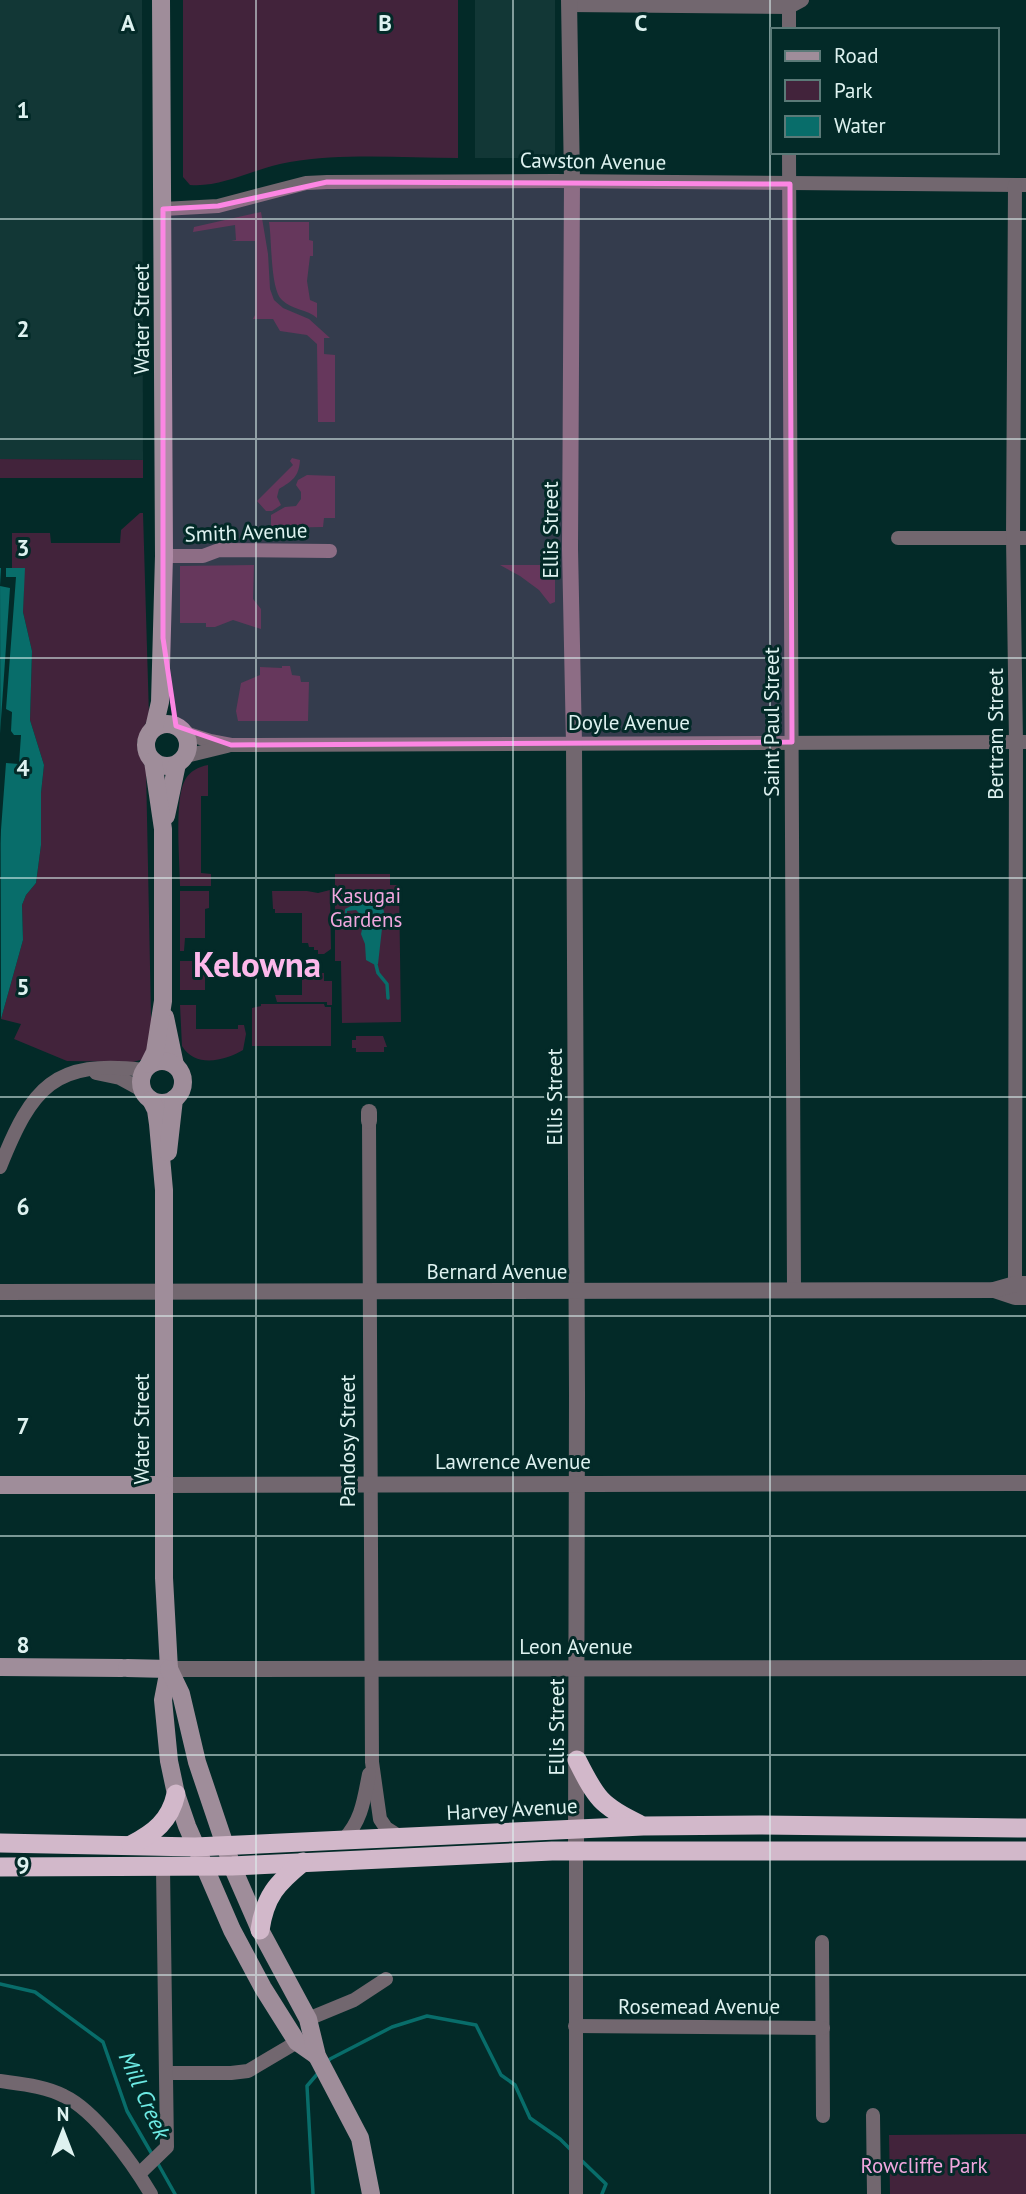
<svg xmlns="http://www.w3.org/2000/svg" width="1026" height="2194" viewBox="0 0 1026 2194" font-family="'PT Sans',sans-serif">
	<rect width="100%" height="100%" fill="#032a28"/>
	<g fill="#123736">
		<path d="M0,0h142l1,460 -143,-1z"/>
		<rect x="475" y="0" width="80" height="158"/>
	</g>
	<g fill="#42233b">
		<path d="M183,0h275v158c-55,0 -113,-5 -168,4 -33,5 -67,26 -100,23l-7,-8z"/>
		<path d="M261,212l7,42 2,35 4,11 9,8 26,11 21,19h-6v16l11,1v67h-17l-1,-78 -10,-9 -27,-4 -7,-12h-20l2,-4v-74h-24l5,-1 -1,-15 -42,7 1,-5z"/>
		<path d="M269,222h40v18l4,1v15h-3l-3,25 3,19 7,3v15c-10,-9 -25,-8 -35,-18 -12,-11 -10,-61 -13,-78z"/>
		<path d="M292,458l8,2c-1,17 -8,21 -21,29l-2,8 4,8 -9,6h-6l-9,-10 36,-36 -3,-4z"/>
		<path d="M0,459l143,1v18h-143z"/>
		<path d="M307,475l28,1v42h-11l-1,9 -52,1v-13l14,-8 11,-1 5,-7v-7l-5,-7 2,-5z"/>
		<path d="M140,513h3l6,203 -12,26 1,10 8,16 5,248 3,7 -1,24 -9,12 -11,3 -66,-1 -53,-22 7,-15 -20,-5 22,-79 -1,-35 4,-10 10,-12 5,-38v-52l3,-28 -14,-45 2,-69 -9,-39 1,-44h-12v-35h38l1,10h69l1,-13z"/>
		<path d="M254,565l-1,34 8,10v20l-28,-9 -18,7h-9v-4h-26v-57z"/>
		<path d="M500,565h55v37l-5,2 -11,-14 -19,-14z"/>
		<path d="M282,666h8l2,9 8,1 1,6h8l-1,39h-70l-2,-10 5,-28 19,-8v-8l22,1z"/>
		<path d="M208,765v31h-7v77l10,1v12h-31c0,-25 -6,-87 5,-106 5,-9 13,-13 23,-15z"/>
		<path d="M335,874h55v11h9l2,137 -59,1 -1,-62h-6z"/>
		<path d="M330,890l1,59 -7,5h-6v-4h-4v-3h-5l-1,-4h-6v-30h-27v-4h-2l-1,-18h35l11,2z"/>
		<path d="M180,891h29v17l-4,1v29h-20l-1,13h-4z"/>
		<path d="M197,961v10h8v19h-25v-29z"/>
		<path d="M317,973h7v8h8v24h-5v-3h-50l-2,-7h27v-16h13z"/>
		<path d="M261,1004h63l1,3h6v39h-79v-38l9,-2z"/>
		<path d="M180,1005h16v24h42v-4h6l2,9 -3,16c-17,10 -47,19 -61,-4z"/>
		<path d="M356,1036h27l4,11h-3v5h-28v-4h-4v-8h4z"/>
		<path d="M1026,2134v60h-136l-1,-59z"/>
	</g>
	<g fill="#086d6a">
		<path d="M0,568h25l-2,44 9,39 -2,69 14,45 -3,28v52l-5,38 -10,12 -4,10 1,35 -22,79z"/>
		<path d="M366,891l5,1 13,19 -6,53 -3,1 -9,-5 -1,-16 -4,-10 2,-9 -2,-1 -2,-11 -3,-3 -9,1v6l-2,1v-9l8,-4 4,-10z"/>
	</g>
	<path fill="#032a28" d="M1,568h5v9h10l-10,132 6,3 -1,19 3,4h7l-2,29 -13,-1 -6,80v-109l10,-146 -10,-2z"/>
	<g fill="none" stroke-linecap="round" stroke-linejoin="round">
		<g stroke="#086d6a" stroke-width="3.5">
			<path d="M376,965l2,8 9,11 1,14"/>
			<path d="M0,1984l35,8 68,50 24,69 26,45"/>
			<path d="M326,2063l4,-4 62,-32 35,-11 49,9 25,50 14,10 15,33 30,21 12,12"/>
			<path d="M580,2159l26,25 -4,10"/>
			<path d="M157,2162l18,32"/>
			<path d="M313,2194l-6,-108 12,-14"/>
		</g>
		<g stroke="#72676f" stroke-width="14">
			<path d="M789,0v30"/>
			<path d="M569,5l220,2 13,-7"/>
			<path d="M789,152l5,1139"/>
			<path d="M163,209l55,-3 88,-23 21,-1 228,-1 471,4"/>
			<path d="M898,538h128"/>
			<path d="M164,556h39l16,-6 111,1"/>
			<path d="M185,733l25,8 21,4 795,-3"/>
			<path d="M186,756l41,-10"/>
			<path d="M96,1073l24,5 22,12"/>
			<path d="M369,1121l3,641 8,57 6,9 14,9"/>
			<path d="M0,1167c32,-80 54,-108 144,-97"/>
			<path d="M1008,1289l7,-5 1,-542 -3,-204 2,-353"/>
			<path d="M344,1839c18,-19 20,-40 25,-65"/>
			<path d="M822,1942l1,174"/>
			<path d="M308,2019l46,-19 32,-21"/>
			<path d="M575,2026l248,2"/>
			<path d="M166,2073h65l17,-2 49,-29"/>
			<path d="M0,2081c21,3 45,5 64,15 32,15 69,68 87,98"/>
			<path d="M873,2115l1,79"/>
			<path d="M139,2174l28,-27 -4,-279"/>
			<path d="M576,2194v-343"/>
		</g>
		<g stroke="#72676f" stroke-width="16">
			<path d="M569,0l3,181 -2,368 4,194 3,650 -1,458"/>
			<path d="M369,1121v-9"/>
			<path d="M994,1290l21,7h11"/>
			<path d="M0,1292l994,-2 21,-6h11"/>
			<path d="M164,1485l862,-2"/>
			<path d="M169,1669l857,-1"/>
		</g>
		<g stroke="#9f8d9a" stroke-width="18">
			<circle cx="167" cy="745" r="21"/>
			<path d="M154,728l6,-26 4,-146 -3,-556"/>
			<path d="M166,816l11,-52"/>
			<path d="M165,1017l10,48"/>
			<circle cx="162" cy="1082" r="21"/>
			<path d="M149,1064l6,-12 8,-51v-172l-10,-68"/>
			<path d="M151,1100l5,10 2,14 6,66v388l5,91 -6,31 6,61 7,33 11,32 45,104 31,58 34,54 20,14"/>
			<path d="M168,1152l6,-53"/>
			<path d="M0,1485h164"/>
			<path d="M0,1667l122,1"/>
			<path d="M127,1668l42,1"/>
			<path d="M169,1669l12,25 16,68 35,104 28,64 48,89 9,37 43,82 11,56"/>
		</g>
		<g stroke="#d2b8ca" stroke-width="19">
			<path d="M577,1760c19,38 24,46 62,64"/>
			<path d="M0,1843l195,4 448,-21 116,-1 267,3"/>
			<path d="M131,1845c23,-12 39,-24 45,-51"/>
			<path d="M0,1867l232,-1 320,-15h474"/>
			<path d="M260,1930c5,-34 17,-47 43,-68"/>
		</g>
	</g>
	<path fill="#fc86e3" fill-opacity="0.2" stroke="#fc86e3" stroke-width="5" stroke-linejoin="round" d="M327,182l463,2 2,558 -561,3 -55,-19 -13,-88v-429l55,-3z"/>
	<path fill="none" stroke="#def2f0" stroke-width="2" stroke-opacity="0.55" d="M256,0v2194M513,0v2194M770,0v2194M0,219h1026M0,439h1026M0,658h1026M0,878h1026M0,1097h1026M0,1316h1026M0,1536h1026M0,1755h1026M0,1975h1026"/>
	<g text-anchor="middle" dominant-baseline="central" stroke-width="6" stroke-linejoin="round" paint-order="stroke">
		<g font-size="21" fill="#def2f0" stroke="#032a28">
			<text transform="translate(593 161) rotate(1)">Cawston Avenue</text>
			<text transform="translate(141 319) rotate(-90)">Water Street</text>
			<text transform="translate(550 530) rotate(-90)">Ellis Street</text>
			<text transform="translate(246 532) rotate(-2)">Smith Avenue</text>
			<text x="629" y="722">Doyle Avenue</text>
			<text transform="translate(771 722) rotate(-90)">Saint Paul Street</text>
			<text transform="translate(995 734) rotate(-90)">Bertram Street</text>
			<text transform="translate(554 1097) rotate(-90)">Ellis Street</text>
			<text x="497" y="1271">Bernard Avenue</text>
			<text transform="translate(141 1429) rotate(-90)">Water Street</text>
			<text transform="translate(347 1441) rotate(-90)">Pandosy Street</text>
			<text x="513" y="1461">Lawrence Avenue</text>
			<text x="576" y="1646">Leon Avenue</text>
			<text transform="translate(556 1727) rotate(-90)">Ellis Street</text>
			<text transform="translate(512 1809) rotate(-3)">Harvey Avenue</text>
			<text x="699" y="2006">Rosemead Avenue</text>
		</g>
		<g font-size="21" fill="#f1a7de" stroke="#032a28">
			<text x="366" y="895">Kasugai<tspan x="366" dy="24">Gardens</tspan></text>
			<text x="924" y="2165">Rowcliffe Park</text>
		</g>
		<g font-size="23" font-style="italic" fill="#6deae4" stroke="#032a28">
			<text transform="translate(145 2095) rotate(66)">Mill Creek</text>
		</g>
		<g font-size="35" font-weight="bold" fill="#fcb9eb" stroke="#032a28">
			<text x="257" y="964">Kelowna</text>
		</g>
	</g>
	<g font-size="23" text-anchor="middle" font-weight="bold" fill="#def2f0" stroke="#032a28" stroke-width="6" stroke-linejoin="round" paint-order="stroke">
		<text x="128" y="31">A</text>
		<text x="385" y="31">B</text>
		<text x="641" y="31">C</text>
		<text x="23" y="118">1</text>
		<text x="23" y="337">2</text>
		<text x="23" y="556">3</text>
		<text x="23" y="776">4</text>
		<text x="23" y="995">5</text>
		<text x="23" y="1215">6</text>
		<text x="23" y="1434">7</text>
		<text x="23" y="1653">8</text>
		<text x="23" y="1873">9</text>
	</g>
	<rect x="771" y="28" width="228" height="126" fill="#032a28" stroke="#5b7a78" stroke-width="2"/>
	<rect x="785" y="51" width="35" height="10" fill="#9f8d9a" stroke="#5b7a78" stroke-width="2"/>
	<text x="834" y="63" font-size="21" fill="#def2f0">Road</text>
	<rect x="785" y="80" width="35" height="21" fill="#42233b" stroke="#5b7a78" stroke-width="2"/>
	<text x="834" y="98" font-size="21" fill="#def2f0">Park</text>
	<rect x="785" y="116" width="35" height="21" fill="#086d6a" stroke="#5b7a78" stroke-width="2"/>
	<text x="834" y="133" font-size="21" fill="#def2f0">Water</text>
	<g transform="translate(63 2131)" stroke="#032a28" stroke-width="5" paint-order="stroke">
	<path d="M0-5L12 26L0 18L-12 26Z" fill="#def2f0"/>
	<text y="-10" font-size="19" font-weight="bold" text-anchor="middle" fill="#def2f0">N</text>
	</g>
</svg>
